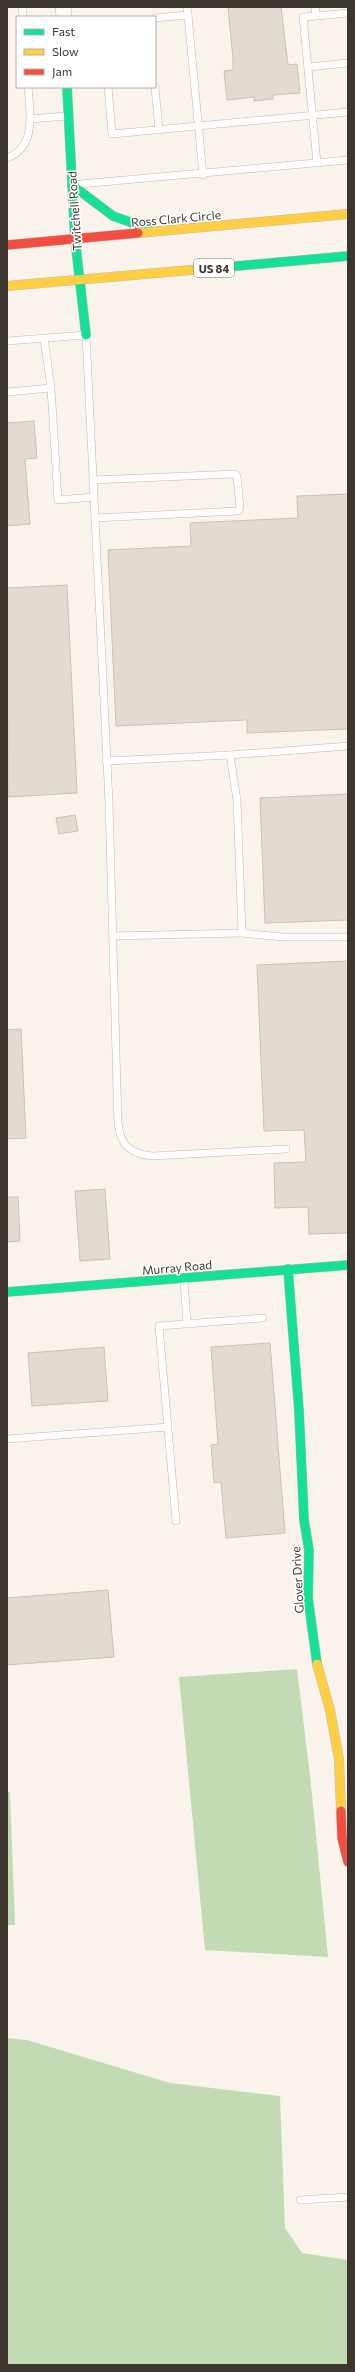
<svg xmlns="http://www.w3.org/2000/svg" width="355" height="2372" viewBox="0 0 355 2372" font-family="Commissioner,sans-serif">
	<rect width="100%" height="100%" fill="#f9f3ec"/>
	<g fill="#c3dbb4">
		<path d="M297,1669l14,115 17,173 -123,-7 -26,-273z"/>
		<path d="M7,1792h3l5,133h-8z"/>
		<path d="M7,2038l20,2 143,43 110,13 5,132 17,25 46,7v105h-341z"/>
	</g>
	<g fill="#e3dad0" stroke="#c8c2bb">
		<path d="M228,7h53l7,58 9,-1 3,29 -27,2v4l-19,2v-4l-27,3 -3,-29 9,-1v-11z"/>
		<path d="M34,421l3,37 -12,1 5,65 -23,2v-103z"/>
		<path d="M348,494v235l-101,4v-13l-131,6 -8,-176 83,-4 -1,-23 108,-5 -1,-22z"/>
		<path d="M67,585l10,208 -69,4 -1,-209z"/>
		<path d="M348,794v126l-83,3 -5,-125z"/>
		<path d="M75,815l3,16 -19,3 -3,-16z"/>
		<path d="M348,961v272l-39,1 -1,-27 -33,1 -1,-45 32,-1 -2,-32 -40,1 -7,-166z"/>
		<path d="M21,1029l5,109 -19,1v-109z"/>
		<path d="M105,1189l5,70 -30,2 -5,-70z"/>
		<path d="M7,1197h11l2,44 -13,1z"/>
		<path d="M270,1343l15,190 -59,5 -5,-56 -7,1 -3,-38 7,-1 -7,-97z"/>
		<path d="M104,1347l4,54 -76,5 -4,-53z"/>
		<path d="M108,1590l6,67 -107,8v-67z"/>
	</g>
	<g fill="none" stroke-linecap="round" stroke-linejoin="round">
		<g stroke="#beb8b1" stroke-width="8">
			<g id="lane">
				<path d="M22,7l1,10"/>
				<path d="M187,7l1,8"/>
				<path d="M315,7l1,9 -13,1 14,146"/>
				<path d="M316,16l32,-3"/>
				<path d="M155,18l33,-3 15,160"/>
				<path d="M308,67l40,-4"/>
				<path d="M108,87l4,47 236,-22"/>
				<path d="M155,87l4,43"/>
				<path d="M30,119l37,-3"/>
				<path d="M7,158c30,-11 23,-46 21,-71"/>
				<path d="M80,184l268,-24"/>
				<path d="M44,338l7,50 7,112 36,-3"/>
				<path d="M7,341l79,-6 23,467 8,287c2,32 -6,64 36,67l133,-7"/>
				<path d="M7,392l44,-4"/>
				<path d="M93,480l142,-6 2,2 3,32 -2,3 -143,7"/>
				<path d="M230,755l118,-9"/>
				<path d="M106,761l124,-6 7,45 5,133 -129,3"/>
				<path d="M242,933l41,4h65"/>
				<path d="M184,1280l3,43"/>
				<path d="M7,1439l161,-12"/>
				<path d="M176,1521l-17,-195 104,-8"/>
				<path d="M300,2200l48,-3"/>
			</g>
		</g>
		<g stroke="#beb8b1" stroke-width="16">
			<path id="street" d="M63,7l1,10"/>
		</g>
		<g stroke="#beb8b1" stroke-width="10">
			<g id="fast">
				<path d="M67,87l8,152 11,96"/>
				<path d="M72,185l41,31 37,13"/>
				<path d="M214,268l134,-12"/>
				<path d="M288,1269l11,142 5,109 5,30 -1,48 9,66"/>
				<path d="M7,1292l341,-27"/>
			</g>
		</g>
		<g stroke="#beb8b1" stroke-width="10">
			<g id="slow">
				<path d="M138,233l210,-19"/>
				<path d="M7,286l207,-18"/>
				<path d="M317,1664l13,46 9,49 2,52"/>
			</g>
		</g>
		<g stroke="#beb8b1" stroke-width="10">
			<g id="jam">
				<path d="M7,245l131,-12"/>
				<path d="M341,1811l1,27 6,24"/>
			</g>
		</g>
		<use href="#lane" stroke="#fefdfc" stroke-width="7"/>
		<use href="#street" stroke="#fefdfc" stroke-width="15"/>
		<use href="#fast" stroke="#16e098" stroke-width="9"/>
		<use href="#slow" stroke="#ffcf43" stroke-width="9"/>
		<use href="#jam" stroke="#f24e42" stroke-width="9"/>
	</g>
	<g text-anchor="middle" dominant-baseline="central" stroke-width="3" stroke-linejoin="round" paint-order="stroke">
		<rect fill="#fff" stroke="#77726d" stroke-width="1" x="194" y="259" width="40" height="18" rx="3"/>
		<g font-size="11" font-weight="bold" fill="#3d362e">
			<text x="214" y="268">US 84</text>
		</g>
		<g font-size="12" fill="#3d362e" stroke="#fff">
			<text transform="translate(74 211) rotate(-94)">Twitchell Road</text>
			<text transform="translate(176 218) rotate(-5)">Ross Clark Circle</text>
			<text transform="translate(177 1267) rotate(-5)">Murray Road</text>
			<text transform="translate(297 1580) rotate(-93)">Glover Drive</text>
		</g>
	</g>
	<rect width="355" height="2372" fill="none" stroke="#3d362e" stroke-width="16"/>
	<rect x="16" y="16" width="140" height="72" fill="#ffffff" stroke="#b1afab"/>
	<rect x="24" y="29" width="20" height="6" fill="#16e098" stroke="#b1afab"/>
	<text x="52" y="36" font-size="12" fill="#3d362e">Fast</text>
	<rect x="24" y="49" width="20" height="6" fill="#ffcf43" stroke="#b1afab"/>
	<text x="52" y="56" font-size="12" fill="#3d362e">Slow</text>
	<rect x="24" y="69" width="20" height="6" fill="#f24e42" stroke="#b1afab"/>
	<text x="52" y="76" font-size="12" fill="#3d362e">Jam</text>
</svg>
